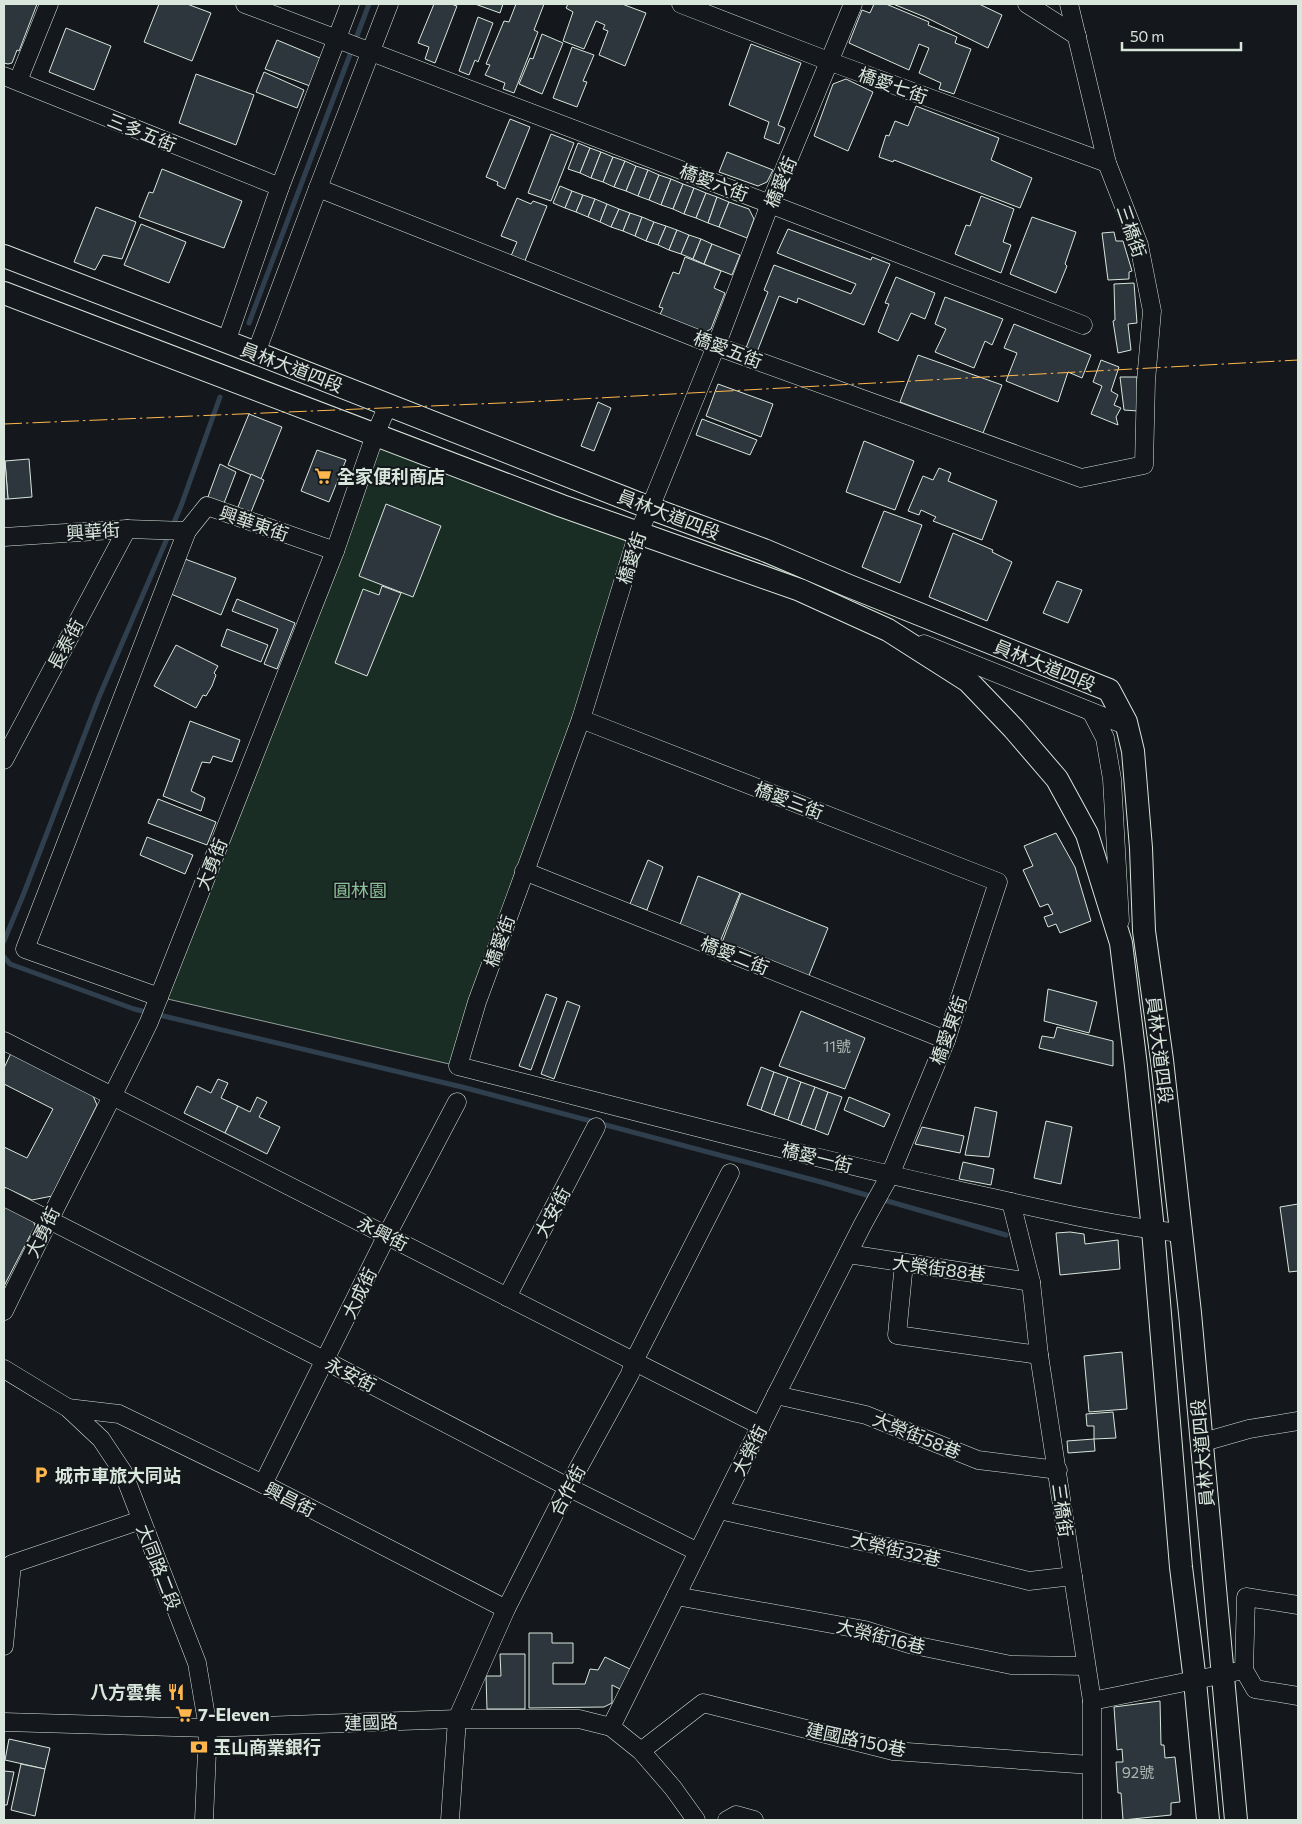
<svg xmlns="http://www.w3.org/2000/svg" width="1302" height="1824" viewBox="0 0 1302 1824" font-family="Commissioner,'Noto Sans TC',sans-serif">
	<rect width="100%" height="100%" fill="#14181c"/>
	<path fill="#1a2d24" stroke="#939e99" d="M375,435l263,98 -180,533 -299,-69z"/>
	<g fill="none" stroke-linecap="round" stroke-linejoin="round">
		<g stroke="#2f3f4d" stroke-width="5">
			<path d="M249,323l120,-319"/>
			<path d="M4,941l20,-48 75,-196 82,-191 39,-109"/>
			<path d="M4,957l6,7 124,45 328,78 359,95 185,53"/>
		</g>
	</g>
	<g fill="#2c363c" stroke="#d8e6dc">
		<path d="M4,4h33l-18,47 -2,-1 -5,13 -4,1 -4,-1z"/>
		<path d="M159,4h28l24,9 -19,48 -48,-19z"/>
		<path d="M434,4h17l6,2 -22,57 -10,-4 4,-12 -11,-4z"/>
		<path d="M475,4h28l-3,9z"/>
		<path d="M516,4h28l-10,26 4,2 -24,61 -11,-4 2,-6 -20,-8 5,-10 -4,-1 18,-43 5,1z"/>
		<path d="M568,4h54l24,9 -21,53 -26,-11 9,-24 -5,-2 2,-4 -9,-4 -12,28 -21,-8 10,-29 -7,-4z"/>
		<path d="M874,4h12l43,18 -1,3 29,12 -2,6 16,6 -17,45 -15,-5 2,-6 -22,-10 10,-25 -10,-4 -10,26 -60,-27 13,-33 8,3z"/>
		<path d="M893,4h86l23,11 -14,33 -63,-31z"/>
		<path d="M478,17l15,6 -15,39 -3,-2 -6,15 -10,-4z"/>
		<path d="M66,28l45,18 -17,44 -45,-18z"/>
		<path d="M542,34l21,9 -21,51 -23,-10 11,-26 3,1z"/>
		<path d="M277,40l43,18 -10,28 -45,-17z"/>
		<path d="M751,44l50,19 -23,62 7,3 -6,16 -15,-6 5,-16 -40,-17z"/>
		<path d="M572,47l22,8 -11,26 4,1 -10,25 -24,-9z"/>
		<path d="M264,72l40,18 -7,18 -41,-16z"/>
		<path d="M196,74l58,21 -18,50 -57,-22z"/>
		<path d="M846,79l27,13 -25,59 -34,-15 19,-52z"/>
		<path d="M916,106l83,32 -8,22 41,18 -12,30 -126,-48 -1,2 -14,-5 7,-22 3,1 6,-15 13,5z"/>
		<path d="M510,119l20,8 -25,62 -8,-4 1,-3 -12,-5z"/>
		<path d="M551,134l23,9 -23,58 -23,-8z"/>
		<path d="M578,143l12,5 -10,25 -12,-4z"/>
		<path d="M590,148l11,4 -10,26 -11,-5z"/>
		<path d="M601,152l12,5 -10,25 -12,-4z"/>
		<path d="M727,152l46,18 -6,12 -9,4 -39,-14z"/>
		<path d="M613,157l12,4 -11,26 -11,-5z"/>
		<path d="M625,161l11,5 -10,25 -12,-4z"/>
		<path d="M636,166l12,4 -10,26 -12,-5z"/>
		<path d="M162,169l80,32 -18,47 -85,-31 10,-25 4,1z"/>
		<path d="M648,170l11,5 -10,25 -11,-4z"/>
		<path d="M659,175l12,4 -10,26 -12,-5z"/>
		<path d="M671,179l12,5 -10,25 -12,-4z"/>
		<path d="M683,184l11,4 -10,26 -11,-5z"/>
		<path d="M560,186l12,5 -7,17 -12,-5z"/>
		<path d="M694,188l12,5 -10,25 -12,-4z"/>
		<path d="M572,191l11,4 -7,17 -11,-4z"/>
		<path d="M706,193l11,4 -9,26 -12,-5z"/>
		<path d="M583,195l12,4 -7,18 -12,-5z"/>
		<path d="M981,196l33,13 -11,33 8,3 -10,28 -46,-19 11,-29 4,1z"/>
		<path d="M717,197l12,5 -10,25 -11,-4z"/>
		<path d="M517,198l14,6 2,-3 14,5 -25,62 -14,-5 9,-21 -16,-6z"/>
		<path d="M595,199l12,5 -7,18 -12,-5z"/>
		<path d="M729,202l20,7 5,10 -7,19 -28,-11z"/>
		<path d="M607,204l12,5 -8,18 -11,-5z"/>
		<path d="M96,207l40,15 -14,37 -19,-4 -8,15 -21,-8z"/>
		<path d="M619,209l11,4 -7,18 -12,-4z"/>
		<path d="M630,213l12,4 -7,19 -12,-5z"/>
		<path d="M642,217l12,5 -8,19 -11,-5z"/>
		<path d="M1032,217l44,15 -11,32 2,2 -11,27 -46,-19z"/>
		<path d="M654,222l12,4 -8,19 -12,-4z"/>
		<path d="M141,224l45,18 -17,41 -45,-18z"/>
		<path d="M666,226l11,4 -8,20 -11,-5z"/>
		<path d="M788,229l83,31 1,-3 18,7 -26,61 -66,-27 -1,5 -18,-7 -24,61 -11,-4 24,-61 -4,-2 10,-25 77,29 5,-10 -79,-31z"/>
		<path d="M677,230l12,5 -8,19 -12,-4z"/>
		<path d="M1114,232l2,9h7l9,30 -3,1v7l-21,1 -6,-47z"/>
		<path d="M689,235l12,4 -8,20 -12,-5z"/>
		<path d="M701,239l11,5 -8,20 -11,-5z"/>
		<path d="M712,244l28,11 -8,20 -28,-11z"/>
		<path d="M685,257l36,14 -7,17 11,5 -14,36 -13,7 -40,-17 5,-11 -4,-1 14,-35 6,2z"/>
		<path d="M896,277l39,16 -10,26 -14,-6 -13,28 -20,-9 11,-28 -4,-1z"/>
		<path d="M1134,283l3,40 -9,1 3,26 -13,3 -5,-32 2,-1 -1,-36z"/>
		<path d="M945,297l58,22 -11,26 -7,-4 -11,27 -39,-16 11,-23 -11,-5z"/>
		<path d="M1014,324l77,31 -9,23 -14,-6 -10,30 -52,-21 11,-28 -13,-5z"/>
		<path d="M918,355l84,30 -19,48 -83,-31z"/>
		<path d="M1101,360l18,7 -8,24 7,4 -4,10 7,3 -5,9 2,8 -27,-11 11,-28 -9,-4z"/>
		<path d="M1120,377h17l1,34 -14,-1z"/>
		<path d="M718,384l55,20 -12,33 -55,-21z"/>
		<path d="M598,402l13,6 -17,43 -13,-5z"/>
		<path d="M249,414l33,13 -21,52 -33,-14z"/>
		<path d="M702,419l55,21 -7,15 -54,-20z"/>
		<path d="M864,441l50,20 -19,49 -49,-18z"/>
		<path d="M317,450l29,10 -17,42 -28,-11z"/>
		<path d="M29,459l3,38 -24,2 -3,-38z"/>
		<path d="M4,461h1l3,38h-4z"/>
		<path d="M220,464l16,8 -15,39 -16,-6z"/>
		<path d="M939,468l12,5 -3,8 49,20 -15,39 -49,-19 3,-4 -15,-7 -2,5 -11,-4 15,-35 10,4z"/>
		<path d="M251,474l13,6 -19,47 -13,-5z"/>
		<path d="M386,504l55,22 -28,71 -54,-21z"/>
		<path d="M884,511l38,14 -22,58 -38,-16z"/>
		<path d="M953,533l40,17 -1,2 20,10 -25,59 -58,-24z"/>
		<path d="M185,559l51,19 -15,37 -50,-21z"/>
		<path d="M1057,581l25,9 -14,33 -25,-10z"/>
		<path d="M382,586l19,7 -34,83 -32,-13 28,-74 16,6z"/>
		<path d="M237,599l58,24 -18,46 -13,-5 14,-35 -46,-18z"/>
		<path d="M227,629l41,16 -7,17 -40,-16z"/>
		<path d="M176,645l42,21 -4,7 2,2 -4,11 -6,10 -3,-1 -7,13 -42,-22z"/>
		<path d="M190,721l50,19 -8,22 -19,-6 -3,7 -8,-1 -11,29 14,7 -4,13 -38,-15z"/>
		<path d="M158,799l58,23 -9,23 -59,-22z"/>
		<path d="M1056,833l19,34 16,54 -31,12 -4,-9 -8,3 -4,-10 9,-3 -5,-10 -8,3 -17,-37 10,-4 -9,-20z"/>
		<path d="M147,837l46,18 -8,19 -45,-19z"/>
		<path d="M648,860l15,7 -16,43 -17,-6z"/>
		<path d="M698,876l42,17 -25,61 -40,-16z"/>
		<path d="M741,893l87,35 -20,50 -87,-33z"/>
		<path d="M1048,989l49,13 -8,31 -45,-12z"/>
		<path d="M546,994l11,4 -26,72 -12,-4z"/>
		<path d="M567,1001l13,5 -26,73 -13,-5z"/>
		<path d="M801,1011l64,27 -20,51 -66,-23z"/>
		<path d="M1057,1027l56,14v25l-74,-18 3,-12 12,2z"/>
		<path d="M12,1051l79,40 6,14 -45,91 -20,4 -28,-13v-40l23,11 26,-49 -49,-25v-16z"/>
		<path d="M761,1067l13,5 -13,38 -14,-5z"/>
		<path d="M774,1072l14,5 -14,38 -13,-5z"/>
		<path d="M788,1077l13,5 -13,38 -14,-5z"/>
		<path d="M218,1079l10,4 -7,15 17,8 -13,27 -41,-20 13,-27 14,7z"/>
		<path d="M801,1082l14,5 -14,38 -13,-5z"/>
		<path d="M815,1087l13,5 -13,38 -14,-5z"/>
		<path d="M828,1092l14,5 -14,38 -13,-5z"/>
		<path d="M257,1097l10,5 -8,15 21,10 -13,27 -42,-21 13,-27 12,6z"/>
		<path d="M849,1097l41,17 -6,13 -40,-17z"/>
		<path d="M975,1107l22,5 -8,45 -24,-2z"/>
		<path d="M1046,1121l26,6 -11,57 -27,-6z"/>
		<path d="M922,1127l42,9 -4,17 -45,-9z"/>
		<path d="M963,1162l31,7 -3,16 -32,-6z"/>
		<path d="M4,1200l27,13 4,13 -31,60z"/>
		<path d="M1298,1204v67l-9,1 -9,-65z"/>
		<path d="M1070,1232l14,2 1,10 33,-4 2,29 -60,6 -4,-42z"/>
		<path d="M1122,1352l5,57 -38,3 -5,-56z"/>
		<path d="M1113,1412l3,26 -22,1v-13h-7l-1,-12z"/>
		<path d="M1094,1439l1,12 -27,2 -1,-12z"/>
		<path d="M529,1633h23v10h21v20h-20v21h32l5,-15 8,1 7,-13 29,14 -12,19 -10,-5v18l-8,4 -75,1z"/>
		<path d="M500,1654h25v55h-38l-1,-33h15z"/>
		<path d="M1160,1701l1,44h3l1,13 10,-1 5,45 -9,1v12l-48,5 -2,-27h-3l-2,-31h7l-1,-13 -5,1 -3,-43z"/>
		<path d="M9,1739l41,9 -5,21 -40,-9z"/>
		<path d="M21,1764l24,5 -10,47 -24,-6z"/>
		<path d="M4,1771l10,1 -7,33h-3z"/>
	</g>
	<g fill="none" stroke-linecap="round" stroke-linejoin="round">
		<g stroke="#d8e6dc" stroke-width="19">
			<g id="minor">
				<path d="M245,4l525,200 313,121"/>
				<path d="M681,4l150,58 276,101"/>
				<path d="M853,4l-83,200 -54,142 -66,162 -12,25 -57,186 -104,283 -19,64c166,42 332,87 499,124 73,16 149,35 223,43"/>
				<path d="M1027,4l50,32"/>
				<path d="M4,76l276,111"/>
				<path d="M18,81l31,-77"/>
				<path d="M318,188l398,158 365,132 63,-13 2,-84 6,-70 -13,-66 -32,-82 -38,-159"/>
				<path d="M226,342l54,-155 70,-183"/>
				<path d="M256,353l62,-165 71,-184"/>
				<path d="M4,537l123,-8 60,2 20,-25 128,45"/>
				<path d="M924,644l203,82"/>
				<path d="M1092,713l13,25 7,41 8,142"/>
				<path d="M581,719l417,163 -52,158 -56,135 -27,49 -87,171 -165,332"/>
				<path d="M4,760l123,-231"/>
				<path d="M524,871l422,169"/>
				<path d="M159,997l-134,-48 162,-418"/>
				<path d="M4,1041l757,385"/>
				<path d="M4,1197l322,164 242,126 130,65"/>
				<path d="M1011,1202l20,80 8,73 53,346v119"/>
				<path d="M848,1254l183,28"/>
				<path d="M904,1263l-7,72 142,20"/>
				<path d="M507,1297l89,-170"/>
				<path d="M4,1311c47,-97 98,-192 145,-289l186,-471 40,-116 13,-30"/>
				<path d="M4,1369l64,39 33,31 22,33 74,191 11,65 -4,92"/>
				<path d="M776,1395l90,20 112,45 80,10"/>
				<path d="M68,1408l51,6 144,70 243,125"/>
				<path d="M1200,1443l49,-14 49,-8"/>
				<path d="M263,1484l124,-249 70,-133"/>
				<path d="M719,1510l205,45 105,26 44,-5"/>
				<path d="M676,1596l189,34 44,14 102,21 75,1"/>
				<path d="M4,1646l8,-82 129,-44"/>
				<path d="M1244,1670l11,19 43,7"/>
				<path d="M1092,1701l152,-31 2,-73 52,8"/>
				<path d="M4,1722l204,6 249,-9h122l32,8 30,24 32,37 23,32"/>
				<path d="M641,1751l62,-48 190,48 198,14"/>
				<path d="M450,1820l7,-101 49,-110 62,-122 62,-113 4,-13 96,-188"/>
				<path d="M727,1820l9,-5 18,5"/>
			</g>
		</g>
		<g stroke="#d8e6dc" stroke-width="24">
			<g id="major">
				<path d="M4,256l252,97 394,155 114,42 85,36 260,104 17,32 7,29 8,97 3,83 18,129 28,253 46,507"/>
				<path d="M4,293l558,213 238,84 88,40 80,51 46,48 43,50 30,55 34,109 15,123 17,164 28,337 14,114 13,139"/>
			</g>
		</g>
		<use href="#minor" stroke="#14181c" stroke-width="18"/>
		<use href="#major" stroke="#14181c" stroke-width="22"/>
		<path stroke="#ffb74d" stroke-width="1" stroke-dasharray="18 4 2.5 4" stroke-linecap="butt" d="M4,424l521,-22 773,-42"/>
	</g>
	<defs>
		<g id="supermarket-bare" transform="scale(1.35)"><path d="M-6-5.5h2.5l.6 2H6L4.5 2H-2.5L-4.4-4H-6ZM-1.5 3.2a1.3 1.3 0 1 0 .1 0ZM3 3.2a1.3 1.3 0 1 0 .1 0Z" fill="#ffb74d" stroke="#14181c" stroke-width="2.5" paint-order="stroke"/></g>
		<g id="parking-bare" transform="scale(1.35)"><path d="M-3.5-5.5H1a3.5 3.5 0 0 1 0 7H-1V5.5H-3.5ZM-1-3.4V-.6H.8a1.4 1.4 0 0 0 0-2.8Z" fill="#ffb74d" stroke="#14181c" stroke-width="2.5" paint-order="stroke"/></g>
		<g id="restaurant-bare" transform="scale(1.35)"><path d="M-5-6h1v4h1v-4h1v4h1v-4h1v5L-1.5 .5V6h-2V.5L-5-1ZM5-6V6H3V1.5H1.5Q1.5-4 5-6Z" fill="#ffb74d" stroke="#14181c" stroke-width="2.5" paint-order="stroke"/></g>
		<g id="bank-bare" transform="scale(1.35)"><path d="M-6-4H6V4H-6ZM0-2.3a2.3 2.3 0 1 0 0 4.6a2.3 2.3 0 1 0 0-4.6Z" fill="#ffb74d" stroke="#14181c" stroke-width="2.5" paint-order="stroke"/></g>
	</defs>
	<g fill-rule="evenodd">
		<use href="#supermarket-bare" x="323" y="476"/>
		<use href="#parking-bare" x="41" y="1475"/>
		<use href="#restaurant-bare" x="176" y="1692"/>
		<use href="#supermarket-bare" x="184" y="1714"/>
		<use href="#bank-bare" x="199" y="1747"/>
	</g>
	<g text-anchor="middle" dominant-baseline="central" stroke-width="4" stroke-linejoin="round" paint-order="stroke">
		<g font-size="15" fill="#adbab4">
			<text x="837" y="1046">11號</text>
			<text x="1138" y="1772">92號</text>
		</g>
		<g font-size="18" fill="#d8e6dc" stroke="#14181c">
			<text transform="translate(893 85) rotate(20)">橋愛七街</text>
			<text transform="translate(142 132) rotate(22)">三多五街</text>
			<text transform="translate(714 182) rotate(21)">橋愛六街</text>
			<text transform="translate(780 182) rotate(-67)">橋愛街</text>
			<text transform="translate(1132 231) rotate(71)">三橋街</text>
			<text transform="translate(728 349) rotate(21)">橋愛五街</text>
			<text transform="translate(292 367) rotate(21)">員林大道四段</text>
			<text transform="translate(669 514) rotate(21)">員林大道四段</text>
			<text transform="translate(254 523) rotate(19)">興華東街</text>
			<text transform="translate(93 531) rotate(-4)">興華街</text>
			<text transform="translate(631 558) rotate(-72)">橋愛街</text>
			<text transform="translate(65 644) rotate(-62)">長泰街</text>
			<text transform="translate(1045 665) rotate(22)">員林大道四段</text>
			<text transform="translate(789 800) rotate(21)">橋愛三街</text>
			<text transform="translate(211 864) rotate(-68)">大勇街</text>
			<text transform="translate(499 941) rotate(-70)">橋愛街</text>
			<text transform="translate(735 955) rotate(22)">橋愛二街</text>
			<text transform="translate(948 1030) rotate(-70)">橋愛東街</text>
			<text transform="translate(1160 1050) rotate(83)">員林大道四段</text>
			<text transform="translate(817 1157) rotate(14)">橋愛一街</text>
			<text transform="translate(552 1212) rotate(-62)">大安街</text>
			<text transform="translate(42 1232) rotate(-64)">大勇街</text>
			<text transform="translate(383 1233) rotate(27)">永興街</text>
			<text transform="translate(939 1268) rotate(8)">大榮街88巷</text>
			<text transform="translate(359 1293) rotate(-64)">大成街</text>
			<text transform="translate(351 1374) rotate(27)">永安街</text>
			<text transform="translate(917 1435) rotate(22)">大榮街58巷</text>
			<text transform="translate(749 1450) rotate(-63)">大榮街</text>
			<text transform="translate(1202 1453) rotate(-95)">員林大道四段</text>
			<text transform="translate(567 1490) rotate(-62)">合作街</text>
			<text transform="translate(290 1499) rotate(27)">興昌街</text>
			<text transform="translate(1063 1510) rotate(82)">三橋街</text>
			<text transform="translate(896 1549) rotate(13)">大榮街32巷</text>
			<text transform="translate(159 1567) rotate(69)">大同路二段</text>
			<text transform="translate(881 1636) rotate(14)">大榮街16巷</text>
			<text transform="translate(371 1722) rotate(-2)">建國路</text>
			<text transform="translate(856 1739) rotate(12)">建國路150巷</text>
		</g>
		<g font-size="18" font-weight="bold" fill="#d8e6dc" stroke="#14181c" text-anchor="start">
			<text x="337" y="476">全家便利商店</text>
			<text x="55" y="1475">城市車旅大同站</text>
			<text x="162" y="1692" text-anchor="end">八方雲集</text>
			<text x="198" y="1714">7-Eleven</text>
			<text x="213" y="1747">玉山商業銀行</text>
		</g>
		<g font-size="18" fill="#8ac095" stroke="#14181c">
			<text x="360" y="890">圓林園</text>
		</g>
	</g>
	<rect width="1302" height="1824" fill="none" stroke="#d8e6dc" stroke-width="10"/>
	<path d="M1122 42v8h119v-8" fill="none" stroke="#d8e6dc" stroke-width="2.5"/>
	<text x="1130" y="42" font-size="15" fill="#d8e6dc" stroke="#14181c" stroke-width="4" paint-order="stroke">50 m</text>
</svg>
